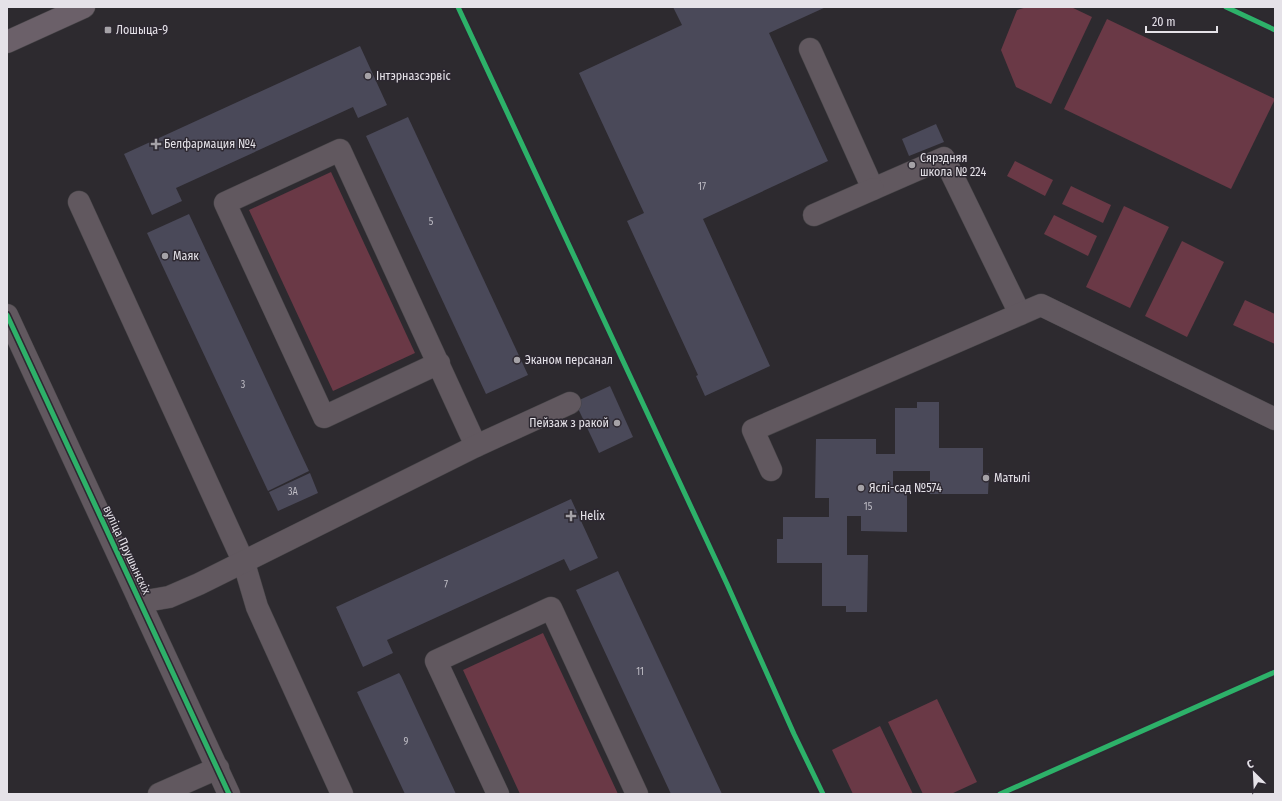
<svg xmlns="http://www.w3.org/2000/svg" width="1282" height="801" viewBox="0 0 1282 801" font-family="'Fira Sans Condensed',sans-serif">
	<rect width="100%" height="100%" fill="#2d2a2f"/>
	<g fill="#6a3946">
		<path d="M1027,7h44l21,10 -41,87 -35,-17 -15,-37 16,-40z"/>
		<path d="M1107,19l168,80 -44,90 -167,-80z"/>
		<path d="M1015,161l38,19 -8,16 -38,-20z"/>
		<path d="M331,172l84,181 -82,38 -84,-181z"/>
		<path d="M1071,186l40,19 -8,18 -41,-19z"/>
		<path d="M1124,206l45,21 -39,81 -44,-21z"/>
		<path d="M1054,215l43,21 -9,20 -44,-22z"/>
		<path d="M1182,241l42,21 -37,75 -42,-21z"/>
		<path d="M1245,300l30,14v30l-42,-19z"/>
		<path d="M543,633l75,161h-98l-57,-124z"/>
		<path d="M937,699l40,83 -26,12h-28l-35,-72z"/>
		<path d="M880,726l33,68h-60l-21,-44z"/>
	</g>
	<g fill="#4a4959">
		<path d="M673,7h153l-57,26 59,128 -125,58 67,147 -65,30 -9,-20 2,-1 -71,-154 17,-8 -65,-140 103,-48z"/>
		<path d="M360,46l27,59 -29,13 -5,-11 -177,81 6,13 -30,14 -28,-61z"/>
		<path d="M408,117l120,258 -42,19 -120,-258z"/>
		<path d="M936,124l8,18 -35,14 -7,-17z"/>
		<path d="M189,214l120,257 -41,20 -121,-258z"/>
		<path d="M610,386l23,51 -34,16 -24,-51z"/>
		<path d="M917,402h22v46h44v26l6,-1 -1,21h-58v-23h-37v15l14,-1v47l-46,-1v-15h-14v39h21l-1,57h-21v-6h-24v-43h-45v-24h6v-22h46v-19h-14l1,-59h60v15h19v-46h22z"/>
		<path d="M310,473l8,20 -40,18 -9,-19z"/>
		<path d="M571,499l27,59 -28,13 -6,-12 -177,81 6,13 -30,14 -27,-60z"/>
		<path d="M618,571l104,223h-51l-95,-204z"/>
		<path d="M399,673l2,3 55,118h-51l-48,-102z"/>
	</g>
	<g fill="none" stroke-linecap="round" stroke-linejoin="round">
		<g stroke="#474548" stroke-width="23">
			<g id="minor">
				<path d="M810,49l63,140 71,-31 76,156"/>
				<path d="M79,202l165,361 13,44 85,187"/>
				<path d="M814,215l59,-26"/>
				<path d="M7,315l222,479"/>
				<path d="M439,363l-115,54 -99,-214 115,-53 136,296"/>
				<path d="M771,470l-18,-40 288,-125 234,114"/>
				<path d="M140,602l29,-5 30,-13 277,-138 94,-43"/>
				<path d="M159,794l59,-26"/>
				<path d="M498,794l-62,-133 115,-53 86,186"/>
			</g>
		</g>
		<g stroke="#474548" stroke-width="23">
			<path id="major" d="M7,42l77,-35"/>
		</g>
		<use href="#minor" stroke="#61585f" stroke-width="22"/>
		<use href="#major" stroke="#6b6069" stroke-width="22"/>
		<g stroke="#2d2831" stroke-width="8">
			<g id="cycleway">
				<path d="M458,7l269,577 67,150 29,60"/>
				<path d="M1226,7l49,23"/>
				<path d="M7,315l222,479"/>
				<path d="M1000,794l275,-122"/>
			</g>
		</g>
		<use href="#cycleway" stroke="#2db169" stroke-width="5"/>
	</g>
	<g fill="#a5a2a7" stroke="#2d2831" stroke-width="1.5">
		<rect x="104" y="26" width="8" height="8" rx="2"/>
		<circle cx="368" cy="76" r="4"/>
		<path d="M154 138h4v4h4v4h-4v4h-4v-4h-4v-4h4z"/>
		<circle cx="912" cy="165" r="4"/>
		<circle cx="165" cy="256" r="4"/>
		<circle cx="517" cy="360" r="4"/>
		<circle cx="617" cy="423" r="4"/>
		<circle cx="986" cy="478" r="4"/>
		<circle cx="861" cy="488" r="4"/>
		<path d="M569 510h4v4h4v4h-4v4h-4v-4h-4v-4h4z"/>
	</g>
	<g text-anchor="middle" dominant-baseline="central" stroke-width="3" stroke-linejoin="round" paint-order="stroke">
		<g font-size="10" fill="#bebcc4">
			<text x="702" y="187">17</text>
			<text x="431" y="222">5</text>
			<text x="243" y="385">3</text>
			<text x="293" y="492">3А</text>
			<text x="868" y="507">15</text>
			<text x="446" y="585">7</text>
			<text x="640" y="672">11</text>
			<text x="406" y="742">9</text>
		</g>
		<g font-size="12" fill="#e5e2e8" stroke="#2d2831" text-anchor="start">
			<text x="116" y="30">Лошыца-9</text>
			<text x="376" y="76">Інтэрназсэрвіс</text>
			<text x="164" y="144">Белфармация №4</text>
			<text x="920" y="158">Сярэдняя<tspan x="920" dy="14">школа № 224</tspan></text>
			<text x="173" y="256">Маяк</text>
			<text x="525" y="360">Эканом персанал</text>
			<text x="609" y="423" text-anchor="end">Пейзаж з ракой</text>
			<text x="994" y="478">Матылі</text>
			<text x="869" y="488">Яслі-сад №574</text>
			<text x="580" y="516">Helix</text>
		</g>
		<g font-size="12" fill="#e5e2e8" stroke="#2d2831">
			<text transform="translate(127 550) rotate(65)">вуліца Прушынскіх</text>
		</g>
	</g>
	<rect width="1282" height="801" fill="none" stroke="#e5e2e8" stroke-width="16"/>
	<g transform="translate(1254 773) rotate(336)" stroke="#2d2831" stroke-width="3" paint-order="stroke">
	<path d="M0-3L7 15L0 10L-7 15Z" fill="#e5e2e8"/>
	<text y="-6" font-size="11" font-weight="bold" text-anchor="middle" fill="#e5e2e8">С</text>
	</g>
	<path d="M1146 26v6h71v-6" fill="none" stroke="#e5e2e8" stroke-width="2"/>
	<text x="1152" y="26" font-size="12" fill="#e5e2e8" stroke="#2d2831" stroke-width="3" paint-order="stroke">20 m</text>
</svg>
